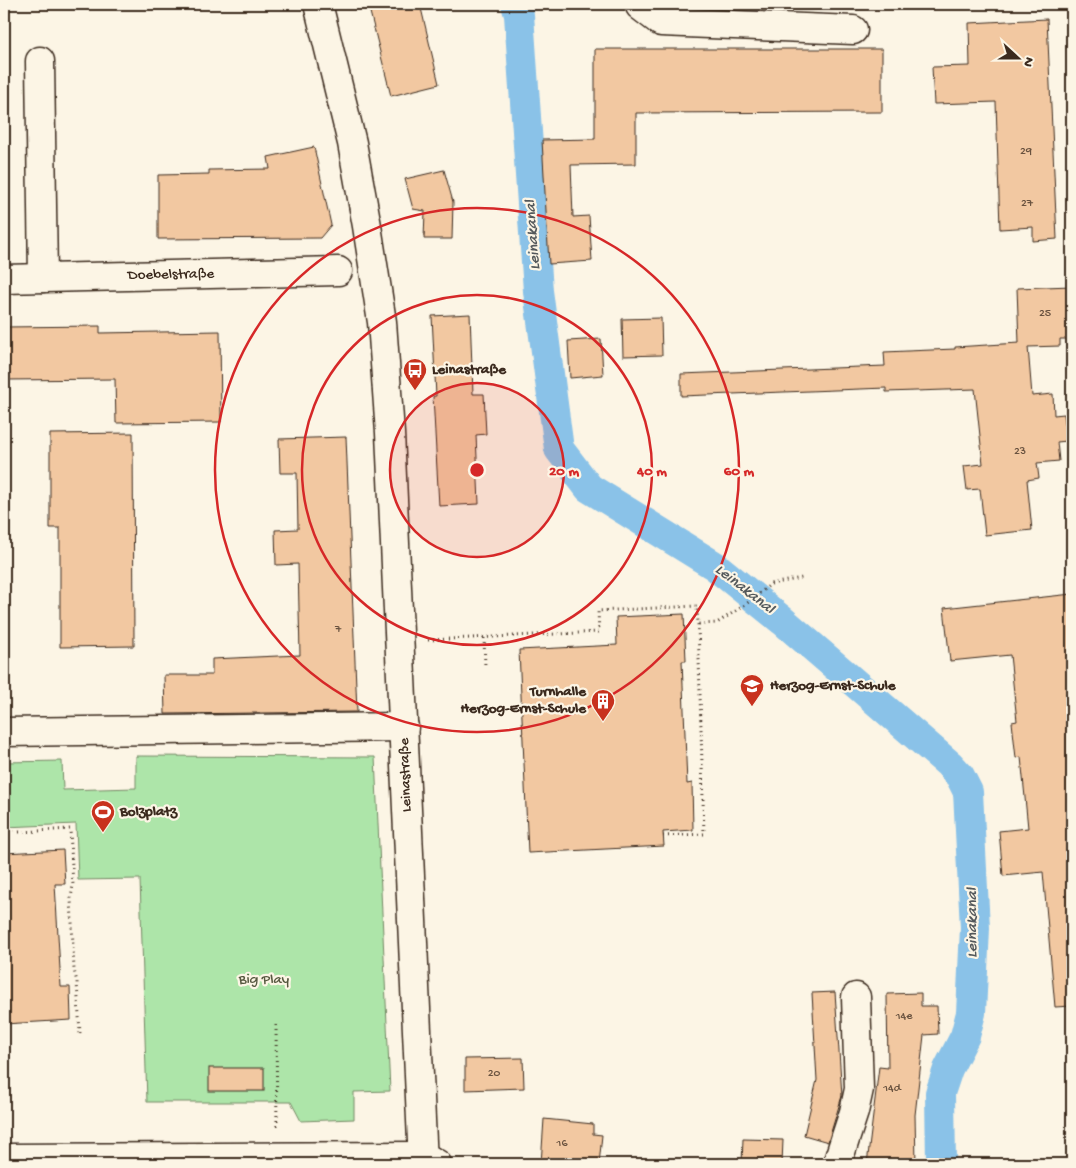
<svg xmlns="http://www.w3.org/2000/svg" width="1076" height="1168" viewBox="0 0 1076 1168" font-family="'Gochi Hand',sans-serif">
	<rect width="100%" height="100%" fill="#fcf5e5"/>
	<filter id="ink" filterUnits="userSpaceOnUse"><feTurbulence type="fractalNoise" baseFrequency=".02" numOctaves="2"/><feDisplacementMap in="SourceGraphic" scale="10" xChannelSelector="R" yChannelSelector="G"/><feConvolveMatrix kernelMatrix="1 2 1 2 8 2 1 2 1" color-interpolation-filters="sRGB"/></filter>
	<g filter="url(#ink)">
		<path fill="#ade5a9" stroke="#748864" d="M136,756l239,1 15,334 -36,1v27l-53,2 -10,-19h-144l-7,-223 -62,1 -2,-56 -72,3v-65l58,-1 1,29 73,-2z"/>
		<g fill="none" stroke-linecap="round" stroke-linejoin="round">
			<path stroke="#8ac2e8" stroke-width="30" d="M516,4l3,11 19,276 21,158 30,39 126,78 68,55 166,143 11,12 8,16 7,136 -4,85 -6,23 -17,33 -8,24 1,71"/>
		</g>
		<g fill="#f2c8a1" stroke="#3b2a1e">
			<path d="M368,4h52l19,80 -48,12z"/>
			<path d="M1047,19l10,220 -24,2v-14l-33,2 -4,-127 -62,2 -2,-37 38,-1 -1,-43z"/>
			<path d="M595,49h287v63l-246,1v51l-65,1 2,52 16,-1 3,45 -43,3 -7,-124 53,-1z"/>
			<path d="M314,147l17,78 -11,13 -162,1v-64l51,-1v-4l61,-1 -2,-12z"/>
			<path d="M444,170l9,32 -1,37h-28l1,-28 -12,-2 -8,-30z"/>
			<path d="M1072,286v53h-12v7l-32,1 4,49 21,-2 1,21 10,-1 3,27 -10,1 2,19 -22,2 2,15 -12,2 5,50 -47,5 -5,-46 -13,1 -3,-24 19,-2 -8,-75 -89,3v-4l-205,8v-22l204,-8 -1,-14 71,-3v-2l64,-4 -2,-55z"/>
			<path d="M470,314l3,80h11l2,40 -10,1 3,69 -40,2 -6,-110h3l-4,-80z"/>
			<path d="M661,318l1,37 -39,1 -1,-37z"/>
			<path d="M100,326v7l120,-2 1,91 -105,1 -1,-44 -111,1v-53z"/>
			<path d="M601,339l2,36 -33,3 -2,-37z"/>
			<path d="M133,433l1,213 -74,1v-119h-10v-94z"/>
			<path d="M346,437l11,275 -192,2 -1,-39h48v-16l88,-4 -2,-91 -22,1 -1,-35 23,-1 -1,-56h-17l-1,-34z"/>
			<path d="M1072,594v412l-17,1 -12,-135 -40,4 -4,-45 29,-3 -7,-71 -5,1 -4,-36 5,-1 -7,-66 -60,6 -6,-53z"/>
			<path d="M684,614l2,47h-4l5,123 5,-1 1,47 -30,2 1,14 -136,7 -9,-203 98,-5 -1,-28z"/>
			<path d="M63,850l2,34h-10l6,103h9l1,33 -67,4v-171z"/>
			<path d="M835,992l7,104 -14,46 -24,-7 13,-55 -5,-87z"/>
			<path d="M921,993v13h16l1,28 -14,1 -9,80 1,49h-49l12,-97 9,1 -1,-74z"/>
			<path d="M523,1058l1,30 -59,2v-31z"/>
			<rect x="209" y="1068" width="55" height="23"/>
			<path d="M544,1119l49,5v10l9,1 -3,29h-58z"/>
			<path d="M743,1139l40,1 -1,24h-40z"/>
		</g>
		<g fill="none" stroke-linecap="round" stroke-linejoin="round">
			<g stroke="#3b2a1e" stroke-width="31">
				<g id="minor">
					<path d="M318,4l34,139 15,83 15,96 8,111 33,731"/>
					<path d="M640,4v2l21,16 192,8"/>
					<path d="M40,61l3,217"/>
					<path d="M4,279l334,-8"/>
					<path d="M4,732l400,-5"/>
					<path d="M4,1158l419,-2 14,8"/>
					<path d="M837,1164l17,-52 5,-23 -3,-92"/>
				</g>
			</g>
			<g stroke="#3b2a1e" stroke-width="3" stroke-dasharray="1 4" stroke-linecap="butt">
				<path d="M484,638l1,29"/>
				<path d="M428,640l171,-8 -1,-21 99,-5 1,18 19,-1 28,-18 26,-21 31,-6"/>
				<path d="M4,833l66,-4 3,56 -2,13 3,72 3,12 3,52"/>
				<path d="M663,836l41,-2 -6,-210"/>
				<path d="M276,1025l1,103"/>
			</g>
			<use href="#minor" stroke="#fcf5e5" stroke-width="28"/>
		</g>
	</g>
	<circle cx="477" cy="470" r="87" fill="#d62828" fill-opacity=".12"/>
	<g fill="none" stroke="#d62828" stroke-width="2.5">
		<circle cx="477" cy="470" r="87"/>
		<circle cx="477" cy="470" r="175"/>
		<circle cx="477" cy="470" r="262"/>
	</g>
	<defs>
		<g id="bus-pin" transform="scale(1.25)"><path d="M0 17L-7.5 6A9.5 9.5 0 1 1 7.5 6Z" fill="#c8321e" stroke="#fcf5e5"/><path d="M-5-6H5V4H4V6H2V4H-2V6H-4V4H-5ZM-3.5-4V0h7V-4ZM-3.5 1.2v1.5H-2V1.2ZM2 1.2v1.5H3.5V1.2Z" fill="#fff"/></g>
		<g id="school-pin" transform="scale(1.25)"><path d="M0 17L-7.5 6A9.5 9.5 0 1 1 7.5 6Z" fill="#c8321e" stroke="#fcf5e5"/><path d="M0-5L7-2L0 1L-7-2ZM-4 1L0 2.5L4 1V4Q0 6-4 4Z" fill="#fff"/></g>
		<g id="building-pin" transform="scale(1.25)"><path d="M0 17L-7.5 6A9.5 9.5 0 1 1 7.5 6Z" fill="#c8321e" stroke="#fcf5e5"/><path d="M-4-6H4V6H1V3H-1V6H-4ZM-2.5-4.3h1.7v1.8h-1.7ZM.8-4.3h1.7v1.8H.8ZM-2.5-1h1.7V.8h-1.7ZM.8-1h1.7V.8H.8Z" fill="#fff"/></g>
		<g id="stadium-pin" transform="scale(1.25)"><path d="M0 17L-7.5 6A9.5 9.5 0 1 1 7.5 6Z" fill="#c8321e" stroke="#fcf5e5"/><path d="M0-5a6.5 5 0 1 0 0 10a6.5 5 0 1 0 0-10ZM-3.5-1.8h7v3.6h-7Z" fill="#fff"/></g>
	</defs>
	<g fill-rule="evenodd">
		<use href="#bus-pin" x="415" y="370"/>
		<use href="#school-pin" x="752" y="686"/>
		<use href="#building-pin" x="603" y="701"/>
		<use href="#stadium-pin" x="103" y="812"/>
	</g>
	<g text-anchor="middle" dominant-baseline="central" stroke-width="4.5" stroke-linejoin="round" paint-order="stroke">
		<g font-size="12" fill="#69523f">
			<text x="1026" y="152">29</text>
			<text x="1027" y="204">27</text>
			<text x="1045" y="314">25</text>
			<text x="1020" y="452">23</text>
			<text x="338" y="630">7</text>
			<text x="904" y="1017">14e</text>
			<text x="494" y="1074">20</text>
			<text x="892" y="1089">14d</text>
			<text x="562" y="1144">16</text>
		</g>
		<g font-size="15" fill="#3b2a1e" stroke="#fcf5e5">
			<text transform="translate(171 275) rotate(-1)">Doebelstraße</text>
			<text transform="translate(406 775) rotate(-92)">Leinastraße</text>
		</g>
		<g font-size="15" font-weight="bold" fill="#3b2a1e" stroke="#fcf5e5" text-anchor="start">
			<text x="432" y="370">Leinastraße</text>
			<text x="770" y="686">Herzog-Ernst-Schule</text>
			<text x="586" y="692" text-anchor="end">Turnhalle<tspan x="586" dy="17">Herzog-Ernst-Schule</tspan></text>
			<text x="120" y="812">Bolzplatz</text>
		</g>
		<g font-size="15" fill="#585941" stroke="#fcf5e5">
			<text x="264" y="980">Big Play</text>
		</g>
		<g font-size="16" font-style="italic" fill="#53585b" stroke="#fcf5e5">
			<text transform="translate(534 235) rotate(-94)">Leinakanal</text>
			<text transform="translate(744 590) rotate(38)">Leinakanal</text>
			<text transform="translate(973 923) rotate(-90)">Leinakanal</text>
		</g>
	</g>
	<circle cx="477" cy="470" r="8" fill="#d62828" stroke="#fcf5e5" stroke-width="2.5"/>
	<g font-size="15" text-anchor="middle" font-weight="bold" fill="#d62828" stroke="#fcf5e5" stroke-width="4.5" stroke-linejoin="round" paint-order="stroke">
		<text x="564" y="475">20 m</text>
		<text x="652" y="475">40 m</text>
		<text x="739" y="475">60 m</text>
	</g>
	<rect width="1076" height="1168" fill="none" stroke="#fcf5e5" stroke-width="20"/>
	<rect x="10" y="10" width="1056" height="1148" fill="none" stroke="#3b2a1e" stroke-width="2" filter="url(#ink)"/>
	<g transform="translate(1018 58) rotate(111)" stroke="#fcf5e5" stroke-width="4" paint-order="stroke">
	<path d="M0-4L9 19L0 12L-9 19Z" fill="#3b2a1e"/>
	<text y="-8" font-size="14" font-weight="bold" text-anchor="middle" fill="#3b2a1e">N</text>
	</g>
</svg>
